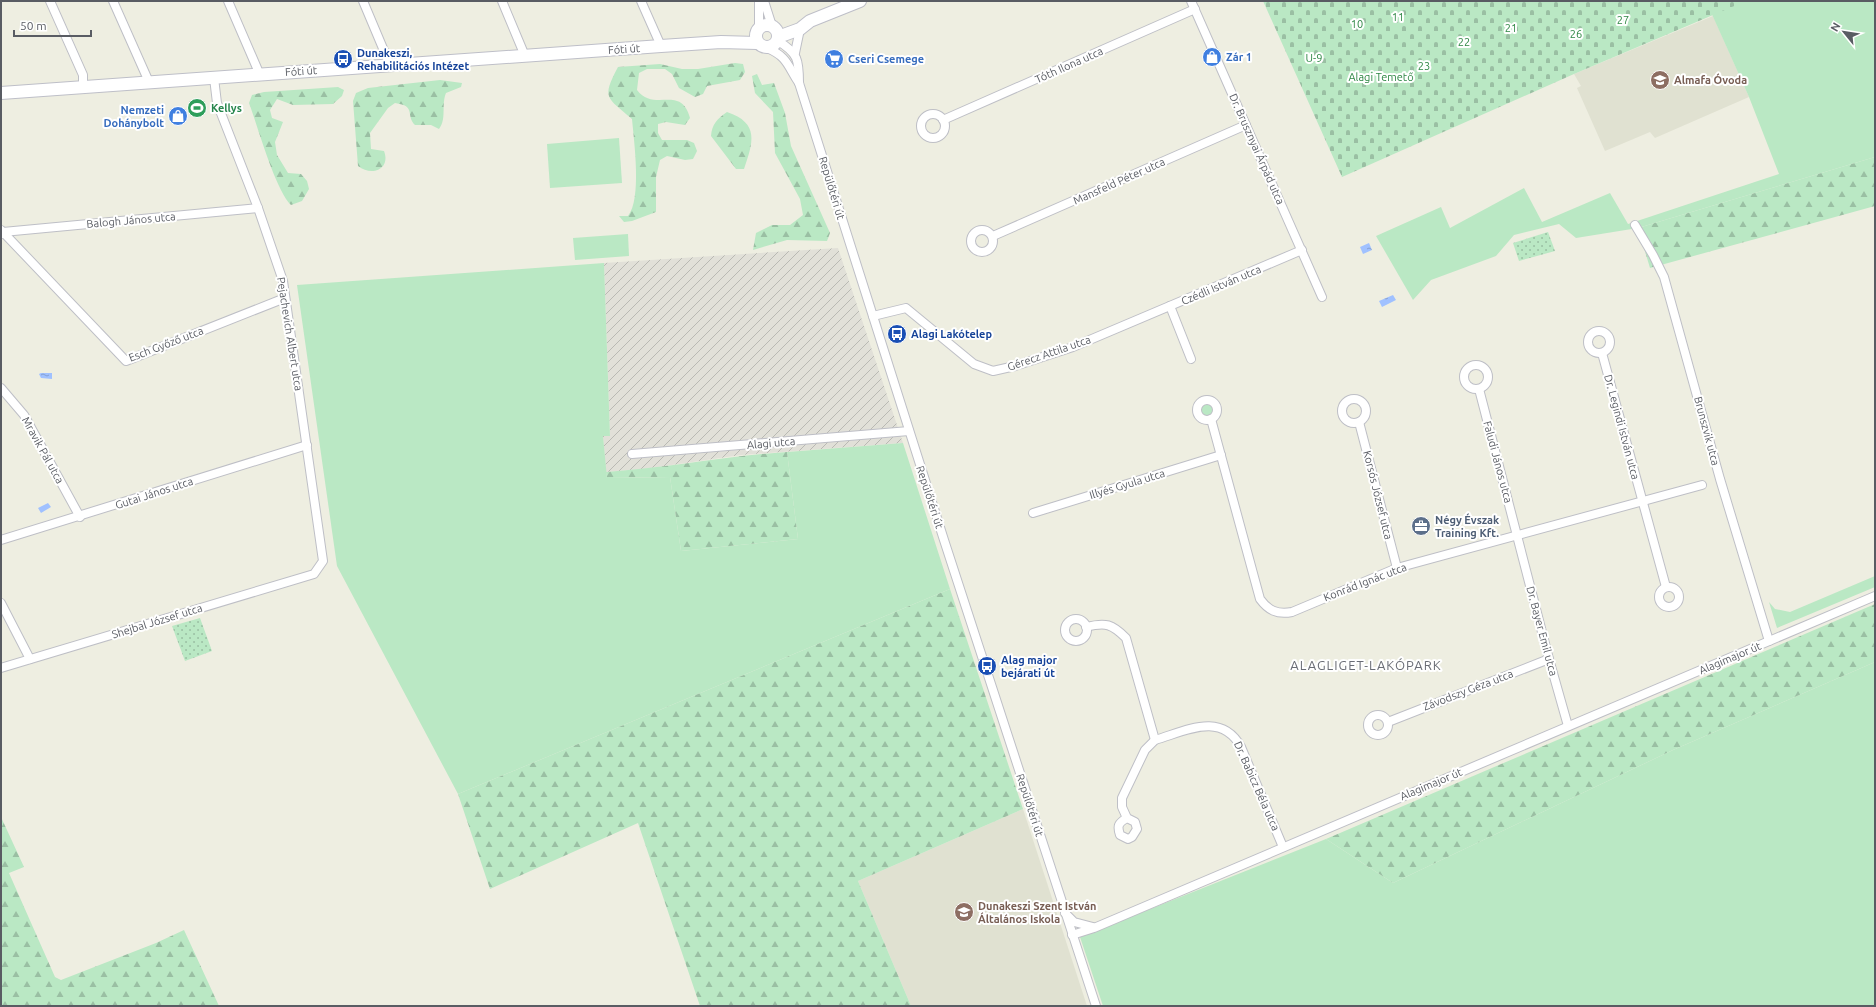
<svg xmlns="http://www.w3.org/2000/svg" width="1876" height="1007" viewBox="0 0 1876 1007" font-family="Ubuntu,sans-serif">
	<defs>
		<pattern id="industrial-furrows" width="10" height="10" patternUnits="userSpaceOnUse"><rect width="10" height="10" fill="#e1e0d8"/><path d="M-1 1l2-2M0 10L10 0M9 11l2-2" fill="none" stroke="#b9b9b3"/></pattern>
		<pattern id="forest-firs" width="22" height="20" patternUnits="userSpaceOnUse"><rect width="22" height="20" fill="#bae8c4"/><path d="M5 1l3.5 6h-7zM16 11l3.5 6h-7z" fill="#9abfa3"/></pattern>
		<pattern id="cemetery-stones" width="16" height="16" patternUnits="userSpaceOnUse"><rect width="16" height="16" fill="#bae8c4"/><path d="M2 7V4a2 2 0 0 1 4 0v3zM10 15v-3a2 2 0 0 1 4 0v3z" fill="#9abfa3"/></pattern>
		<pattern id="park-dots" width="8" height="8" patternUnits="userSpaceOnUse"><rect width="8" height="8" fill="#bae8c4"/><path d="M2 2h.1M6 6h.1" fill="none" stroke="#9abfa3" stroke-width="1.8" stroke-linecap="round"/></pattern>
		<pattern id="water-ripples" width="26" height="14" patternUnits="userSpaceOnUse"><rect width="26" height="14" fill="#a0c1ff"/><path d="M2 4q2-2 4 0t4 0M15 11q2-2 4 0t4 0" fill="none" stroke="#85a0d2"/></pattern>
	</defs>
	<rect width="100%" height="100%" fill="#eeeee1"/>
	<path fill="url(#industrial-furrows)" d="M838,248l65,195 -162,12 -97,14 -38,3 -3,-36 7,-1 -6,-172z"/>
	<g fill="#e0e1d1">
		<path d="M1713,16l36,81 -94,41 -5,-6 -45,19 -28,-63 4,-2 -7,-12z"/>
		<path d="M1023,809l64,197h-176l-53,-125z"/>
	</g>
	<g fill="#bae8c4">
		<path d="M1706,1h169v156l-237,71 -62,10 -17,-14 -45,11 -18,21 -65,24 -18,20 -37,-64 65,-29 9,21 74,-40 18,34 68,-29 18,31 151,-50 -30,-77z"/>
		<path d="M619,138l3,45 -72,5 -3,-44z"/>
		<path d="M628,234l1,22 -54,4 -2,-22z"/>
		<path d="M604,263l6,173h-7l4,42 63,-1 11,74 117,-12 -11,-87 116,-9 47,146 -492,205 -121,-228 -40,-281z"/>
		<circle cx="1207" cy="410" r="6"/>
		<path d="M1875,576v11l-98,41 -8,-26 6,7 15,3z"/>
		<path d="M1875,662v344h-772l-23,-69 246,-98 67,44 280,-133z"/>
	</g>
	<g fill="url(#forest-firs)">
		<path d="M735,63l8,1 2,8 -5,8 -33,6 -4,8 -8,3 -16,-9 -7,-14 -7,-5h-18l-8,4 -2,17c17,23 44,-6 53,28l-5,7 -19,-3 -8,2v9l4,7h25l7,3 3,8 -4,8 -8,1 -18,-4 -7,4 -4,17v35l-24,9 -8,1 -5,-6h9c14,-17 6,-74 4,-97 -25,-22 -31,-20 -14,-52l42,-3 22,5h16z"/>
		<path d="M757,74l5,11 12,-2 11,30 6,33 39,87 -3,8 -40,-1 -34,10 3,-17 16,-8h18l13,-10 -3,-16 -25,-46 -2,-41 -18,-19 -3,-17z"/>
		<path d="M440,80l22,3 -1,4 -15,6c-5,12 1,26 -7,36l-8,-4h-16c-10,-10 2,-19 -20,-22l-7,5 -18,25 1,16 13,2c7,18 -12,26 -26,15l-5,-65 3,-8 12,-5z"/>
		<path d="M338,87l6,3 -2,6 -9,8 -40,1 -16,-6 -7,11 2,8 11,4 -8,20 2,13 11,18 13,1 6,7 2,8 -7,12 -11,4c-16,-16 -33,-78 -42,-102l3,-8 12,-3z"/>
		<path d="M727,112c33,11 26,31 17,57h-8l-25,-33c1,-12 6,-17 16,-24z"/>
		<path d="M1875,157v49l-225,62 -12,-40z"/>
		<path d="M787,452l11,87 -117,12 -11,-74 -63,1 -1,-6c61,-4 120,-16 181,-20z"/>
		<path d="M950,589l73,220 -165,72 53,125h-211l-62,-183 -148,66 -32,-95z"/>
		<path d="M1875,604v58l-202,88 -280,133 -67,-44z"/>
		<path d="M1,817l23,50 -15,6 46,104 6,3 95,-37 28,-13 35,76h-218z"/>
	</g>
	<path fill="url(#cemetery-stones)" d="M1263,1h483l-172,73 -232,103z"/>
	<g fill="url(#park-dots)">
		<path d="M1548,232l7,19 -36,10 -6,-18z"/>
		<path d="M200,618l12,33 -27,10 -13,-35z"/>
	</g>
	<g fill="url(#water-ripples)">
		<path d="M1369,243l3,7 -9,4 -3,-7z"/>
		<path d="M1393,295l3,5 -14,7 -3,-6z"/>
		<path d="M41,373h11v6l-11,-1 -2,-4z"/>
		<path d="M48,503l3,4 -10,6 -3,-5z"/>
	</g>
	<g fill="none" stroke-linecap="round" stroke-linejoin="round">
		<g stroke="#bebfc6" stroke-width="10">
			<g id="minor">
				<path d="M50,1l33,74v11"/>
				<path d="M113,1l36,81"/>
				<path d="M228,1l32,74"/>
				<path d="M363,1l27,64"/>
				<path d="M502,1l23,55"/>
				<path d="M641,1l20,45"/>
				<path d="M759,1v27"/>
				<path d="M764,1l8,25"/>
				<path d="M1191,1l131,296"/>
				<path d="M778,41c20,12 21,19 21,42l145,457 152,466"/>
				<path d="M767,48c21,9 20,17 32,35"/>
				<path d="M795,53l5,-24"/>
				<circle cx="933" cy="126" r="12"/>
				<path d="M943,120l252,-111"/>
				<path d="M1635,225l18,30 11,22 56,202 49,162"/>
				<path d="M1,230l125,131 159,-63"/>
				<circle cx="982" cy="241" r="11"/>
				<path d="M2,234l1,-2 255,-24"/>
				<path d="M993,236l253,-111"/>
				<path d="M1170,306l21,53"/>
				<path d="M873,316l33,-8 68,56 19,7 22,-5 58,-19 229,-97"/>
				<circle cx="1599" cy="342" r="11"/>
				<path d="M1602,353l64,234"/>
				<circle cx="1476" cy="377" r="12"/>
				<path d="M1,388l23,27 56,102"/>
				<path d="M1479,389l70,270 19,67"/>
				<circle cx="1354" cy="411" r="12"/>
				<circle cx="1207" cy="410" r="10"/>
				<path d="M1211,419l49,180c8,11 17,16 32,13l105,-44 305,-83"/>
				<path d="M1359,422l38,146"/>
				<path d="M632,454l277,-23"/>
				<path d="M1033,513l188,-58"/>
				<path d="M1,540l306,-95"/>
				<circle cx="1669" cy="597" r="10"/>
				<path d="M1,603l29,56"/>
				<circle cx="1076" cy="630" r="11"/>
				<path d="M1086,627c20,-5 26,-3 40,11l29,102"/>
				<path d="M1,668l313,-94 9,-13 -40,-280 -25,-73 -41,-105 -3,-25"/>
				<circle cx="1378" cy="725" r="10"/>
				<path d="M1388,722l161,-63"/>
				<path d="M1127,818c-9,5 -10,8 -7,17l8,4 4,-2 5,-8 -2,-7 -8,-4 -5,-11v-9l23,-48 10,-10c31,-9 66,-29 86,7l42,100"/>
				<path d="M1065,913l9,9 19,5"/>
				<path d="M1072,935l22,-7 781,-332"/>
			</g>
		</g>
		<g stroke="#bebfc8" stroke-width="14">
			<g id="secondary">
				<circle cx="767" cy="36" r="11"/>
				<path d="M778,37l22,-8 10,-8 50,-20"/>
				<path d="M1,93l660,-47 60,-4 36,1"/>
			</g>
		</g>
		<use href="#minor" stroke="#fff" stroke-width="8"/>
		<use href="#secondary" stroke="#fff" stroke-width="12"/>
	</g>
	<defs>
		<g id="shop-disc" transform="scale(1)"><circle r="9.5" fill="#3f7fe0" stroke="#fff"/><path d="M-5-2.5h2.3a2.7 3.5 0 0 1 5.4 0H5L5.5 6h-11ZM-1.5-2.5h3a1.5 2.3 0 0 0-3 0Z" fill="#fff"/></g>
		<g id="bus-disc" transform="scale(1)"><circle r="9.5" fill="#1a4fb4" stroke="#fff"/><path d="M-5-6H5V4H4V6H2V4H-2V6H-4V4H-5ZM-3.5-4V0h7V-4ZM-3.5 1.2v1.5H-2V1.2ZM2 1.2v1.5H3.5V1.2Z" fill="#fff"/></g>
		<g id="supermarket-disc" transform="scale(1)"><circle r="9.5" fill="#3f7fe0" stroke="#fff"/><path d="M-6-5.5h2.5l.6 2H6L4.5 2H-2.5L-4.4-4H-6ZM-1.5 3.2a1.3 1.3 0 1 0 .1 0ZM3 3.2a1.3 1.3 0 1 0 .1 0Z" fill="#fff"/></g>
		<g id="school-disc" transform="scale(1)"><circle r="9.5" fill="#8d6e63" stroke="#fff"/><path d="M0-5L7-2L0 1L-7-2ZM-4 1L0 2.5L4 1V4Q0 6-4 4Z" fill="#fff"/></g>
		<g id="stadium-disc" transform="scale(1)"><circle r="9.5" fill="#2e9e5b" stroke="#fff"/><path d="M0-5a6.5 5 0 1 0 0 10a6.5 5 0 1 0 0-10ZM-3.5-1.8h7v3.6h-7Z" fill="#fff"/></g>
		<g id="office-disc" transform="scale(1)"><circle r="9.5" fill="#5c6f8a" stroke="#fff"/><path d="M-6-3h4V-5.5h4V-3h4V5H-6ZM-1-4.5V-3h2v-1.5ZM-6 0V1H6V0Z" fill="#fff"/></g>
	</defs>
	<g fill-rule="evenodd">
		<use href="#shop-disc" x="1212" y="57"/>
		<use href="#bus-disc" x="343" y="59"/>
		<use href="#supermarket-disc" x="834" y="59"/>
		<use href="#school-disc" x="1660" y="80"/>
		<use href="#stadium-disc" x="197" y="108"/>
		<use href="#shop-disc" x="178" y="116"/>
		<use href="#bus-disc" x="897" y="334"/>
		<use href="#office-disc" x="1421" y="526"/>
		<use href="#bus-disc" x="987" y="666"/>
		<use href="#school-disc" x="964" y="912"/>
	</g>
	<g text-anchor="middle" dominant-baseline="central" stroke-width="4" stroke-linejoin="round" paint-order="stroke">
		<g font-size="11" fill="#2e8744" stroke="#fff">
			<text x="1398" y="17">11</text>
			<text x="1623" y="20">27</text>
			<text x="1357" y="24">10</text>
			<text x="1511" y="28">21</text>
			<text x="1576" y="34">26</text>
			<text x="1464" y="42">22</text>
			<text x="1314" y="58">U-9</text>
			<text x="1424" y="66">23</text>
			<text x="1381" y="77">Alagi Temető</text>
		</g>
		<g font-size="11" fill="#595c63" stroke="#fff">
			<text transform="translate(624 49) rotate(-4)">Fóti út</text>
			<text transform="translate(1069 65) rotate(-24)">Tóth Ilona utca</text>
			<text transform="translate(301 71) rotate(-4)">Fóti út</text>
			<text transform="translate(1257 149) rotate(66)">Dr. Brusznyai Árpád utca</text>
			<text transform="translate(1119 181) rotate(-24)">Mansfeld Péter utca</text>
			<text transform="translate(832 188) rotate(73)">Repülőtéri út</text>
			<text transform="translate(131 220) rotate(-5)">Balogh János utca</text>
			<text transform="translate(1221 285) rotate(-23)">Czédli István utca</text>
			<text transform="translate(290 334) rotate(81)">Pejachevich Albert utca</text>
			<text transform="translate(166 344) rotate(-21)">Esch Győző utca</text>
			<text transform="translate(1049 353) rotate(-19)">Gérecz Attila utca</text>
			<text transform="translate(1622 427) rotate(75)">Dr. Legindi István utca</text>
			<text transform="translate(1707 431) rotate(75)">Brunszvik utca</text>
			<text transform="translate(771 443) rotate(-5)">Alagi utca</text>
			<text transform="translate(43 450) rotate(61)">Mravik Pál utca</text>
			<text transform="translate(1498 462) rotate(75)">Faludi János utca</text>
			<text transform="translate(1127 484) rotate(-17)">Illyés Gyula utca</text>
			<text transform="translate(154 493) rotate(-18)">Gutai János utca</text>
			<text transform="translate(1378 495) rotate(76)">Korsós József utca</text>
			<text transform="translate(930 497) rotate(72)">Repülőtéri út</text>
			<text transform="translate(1365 582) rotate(-21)">Konrád Ignác utca</text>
			<text transform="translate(157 621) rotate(-17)">Shejbal József utca</text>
			<text transform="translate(1542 631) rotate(75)">Dr. Bayer Emil utca</text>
			<text transform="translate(1730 658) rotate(-23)">Alagimajor út</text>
			<text transform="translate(1468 690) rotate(-21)">Závodszy Géza utca</text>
			<text transform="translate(1431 784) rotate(-23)">Alagimajor út</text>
			<text transform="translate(1257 786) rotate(66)">Dr. Babicz Béla utca</text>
			<text transform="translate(1030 805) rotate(72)">Repülőtéri út</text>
		</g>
		<g font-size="11" font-weight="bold" fill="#164399" stroke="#fff" text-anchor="start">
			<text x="357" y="53">Dunakeszi,<tspan x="357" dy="13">Rehabilitációs Intézet</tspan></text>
			<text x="911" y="334">Alagi Lakótelep</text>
			<text x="1001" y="660">Alag major<tspan x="1001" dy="13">bejárati út</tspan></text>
		</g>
		<g font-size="11" font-weight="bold" fill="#366cbe" stroke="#fff" text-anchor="start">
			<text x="1226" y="57">Zár 1</text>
			<text x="848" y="59">Cseri Csemege</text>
			<text x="164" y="110" text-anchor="end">Nemzeti<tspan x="164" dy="13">Dohánybolt</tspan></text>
		</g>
		<g font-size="11" font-weight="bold" fill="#785e54" stroke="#fff" text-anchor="start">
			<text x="1674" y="80">Almafa Óvoda</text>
			<text x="978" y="906">Dunakeszi Szent István<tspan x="978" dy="13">Általános Iskola</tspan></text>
		</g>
		<g font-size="11" font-weight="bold" fill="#27864d" stroke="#fff" text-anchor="start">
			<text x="211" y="108">Kellys</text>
		</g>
		<g font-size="11" font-weight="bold" fill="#4e5e75" stroke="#fff" text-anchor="start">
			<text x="1435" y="520">Négy Évszak<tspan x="1435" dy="13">Training Kft.</tspan></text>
		</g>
		<g font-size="13" letter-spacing="1" fill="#6a6d75" stroke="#fff">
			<text x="1366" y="665">ALAGLIGET-LAKÓPARK</text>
		</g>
	</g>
	<rect width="1876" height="1007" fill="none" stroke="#595c63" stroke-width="4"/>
	<g transform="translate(1844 32) rotate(300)" stroke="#ffffff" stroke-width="3" paint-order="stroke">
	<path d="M0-3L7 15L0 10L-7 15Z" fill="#595c63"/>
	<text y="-6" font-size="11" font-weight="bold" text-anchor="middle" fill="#595c63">N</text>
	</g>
	<path d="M14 30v6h77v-6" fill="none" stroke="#595c63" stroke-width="2"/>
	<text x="20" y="30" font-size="12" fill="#595c63" stroke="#ffffff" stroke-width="3" paint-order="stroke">50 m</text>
</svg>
